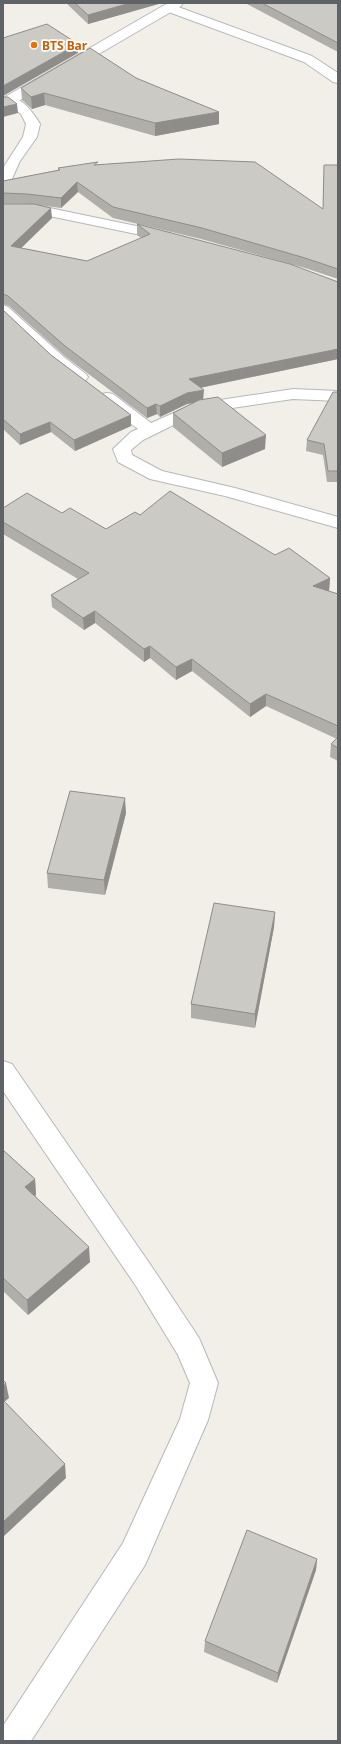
<svg xmlns="http://www.w3.org/2000/svg" width="341" height="1744" viewBox="0 0 341 1744" font-family="'Noto Sans',sans-serif">
	<rect width="100%" height="100%" fill="#f1efe8"/>
	<g fill="none" stroke-linecap="round" stroke-linejoin="round">
		<g stroke="#b5b8bc" stroke-width="2">
			<g id="street">
				<path d="M170,4l142,52 26,17v10l-5,-1 -29,-20 -138,-51 -2,-3 2,-3z"/>
				<path d="M10,96c14,4 23,16 30,28l-3,13 -17,24 -10,22 -2,3 -5,1v-19l20,-31 3,-13 -5,-10 -18,-14 2,-3z"/>
				<path d="M3,204l32,1 130,27 5,1 2,3 -2,3 -5,1 -130,-27 -32,-1z"/>
				<path d="M3,305l5,2 57,51 21,16 2,3 -2,3 -6,2 -6,-2 -21,-16 -50,-46z"/>
				<path d="M293,389l45,2v10l-45,-2 -95,14 -55,27 -12,10 1,5 30,16 73,17 103,29v11l-113,-32 -75,-17 -32,-17 -5,-13 18,-17 7,-3 -37,-27 -2,-4 2,-4 6,-1 6,1 38,29 43,-19z"/>
				<path d="M3,1061l9,3 142,206 45,68 19,45 -10,37 -63,145 -114,176h-28v-15l120,-183 57,-124 10,-36 -12,-28 -42,-69 -133,-195z"/>
			</g>
		</g>
		<g stroke="#b6babf" stroke-width="2">
			<path id="secondary" d="M168,3h15l-2,3 -166,97 -12,3v-8z"/>
		</g>
		<use href="#street" fill="#fff" fill-rule="evenodd"/>
		<use href="#secondary" fill="#fff" fill-rule="evenodd"/>
	</g>
	<g fill="#afaea9">
		<path d="M66,3h96l-74,21z"/>
		<path d="M245,3h93v49z"/>
		<path d="M136,78l83,46 -64,12 -110,-31 -13,4 -10,-9 -1,-12z"/>
		<path d="M98,165l225,44 1,-44h14v114l-33,-11 -104,-29 -88,-21 -35,-26 -17,16 -22,-3 13,13 -31,30 66,13 54,-23 -4,-3v-11l201,58v77l-138,29 3,11 62,50 -43,18 -49,-40v-14l20,-10 -6,1 -27,13 -3,-3 -10,4 -81,-61 -57,-51 -6,-2v-100h28l-28,-1v-22l55,-11v-2z"/>
		<path d="M3,310l48,45 80,60v11l-56,25 -24,-19 -31,13 -17,-16z"/>
		<path d="M338,392v90h-11l-4,-27 -17,-4 1,-11z"/>
		<path d="M3,508l59,5 44,16 34,-14 135,40 55,23 -1,13h-1l10,3v167l-8,-4 1,-13 6,-5 -71,-33 -16,11 -58,-46 -16,9 -26,-22 -6,4 -49,-39 -11,7 -32,-23 -1,-12 27,-16 -75,-45z"/>
		<path d="M126,813l-21,82 -57,-7 -1,-15z"/>
		<path d="M275,912l-1,15 -19,101 -64,-10v-14z"/>
		<path d="M3,1150l32,29 1,16 -1,1 55,66 -62,53 -25,-24z"/>
		<path d="M317,1559l-1,11 -39,113 -73,-31 1,-11z"/>
	</g>
	<g fill="#8f8d8a">
		<path d="M130,3h32l-74,21v-9z"/>
		<path d="M78,44v9l-75,43v-10z"/>
		<path d="M44,93l1,12 -13,4 -1,-12z"/>
		<path d="M17,104l1,9 -15,4v-10z"/>
		<path d="M219,112v12l-64,12v-13z"/>
		<path d="M77,182l1,10 -17,16v-10z"/>
		<path d="M51,208l1,10 -40,39 -1,-11z"/>
		<path d="M338,349v10l-149,31v-11z"/>
		<path d="M204,390l-1,11 -16,3 -27,13v-11l27,-13z"/>
		<path d="M156,404l1,10 -10,4v-10z"/>
		<path d="M131,415v11l-56,25 -1,-11z"/>
		<path d="M50,422l1,10 -31,13v-11z"/>
		<path d="M266,435l-1,14 -43,18v-14z"/>
		<path d="M330,578l-1,13 -17,7 1,-12z"/>
		<path d="M95,611v12l-11,7 -1,-12z"/>
		<path d="M150,646v12l-6,4v-13z"/>
		<path d="M192,659v12l-16,9v-13z"/>
		<path d="M266,694v12l-16,11v-13z"/>
		<path d="M125,798l1,15 -21,82 -1,-15z"/>
		<path d="M275,912l-1,15 -19,101v-14z"/>
		<path d="M35,1179l1,16 -9,8 -2,-16z"/>
		<path d="M89,1247l1,15 -62,53 -1,-15z"/>
		<path d="M6,1383l3,15 -6,5v-16z"/>
		<path d="M65,1464l1,14 -63,59v-15z"/>
		<path d="M317,1559l-1,11 -39,113 1,-10z"/>
	</g>
	<g fill="#cccac5" stroke="#8f8d8a">
		<path d="M75,3h55l-42,12z"/>
		<path d="M262,3h76v40z"/>
		<path d="M47,24l31,20 -75,42v-48z"/>
		<path d="M90,48l46,30 83,34 -64,11 -111,-30 -13,4 -10,-9z"/>
		<path d="M3,97h5l9,7 -14,3z"/>
		<path d="M179,159l76,3 68,47 1,-44h14v104l-33,-11 -103,-30 -89,-21 -36,-25 -16,16 -34,-4 -24,-1v-12l57,-11 -2,-2 40,-6 -4,3z"/>
		<path d="M3,204h31l17,4 -40,38 76,15 63,-27 -13,-10 153,40 48,18v67l-149,30 15,11 -17,3 -27,13 -4,-2 -9,4 -82,-62 -57,-50 -5,-2z"/>
		<path d="M3,310l48,45 80,60 -57,25 -24,-18 -30,12 -17,-15z"/>
		<path d="M333,392h5v79h-10l-4,-27 -17,-4z"/>
		<path d="M218,397l48,38 -44,18 -49,-40 26,-13z"/>
		<path d="M170,491l105,64 14,-7 41,30 -17,8 25,8v132l-72,-32 -16,10 -58,-45 -16,8 -26,-21 -6,3 -49,-38 -12,7 -32,-23 38,-22 -86,-51v-14l24,-15 35,20 8,-5 36,21 29,-17 5,3z"/>
		<path d="M338,737v11l-7,-4z"/>
		<path d="M70,791l55,7 -21,82 -57,-7z"/>
		<path d="M214,903l61,9 -20,102 -64,-10z"/>
		<path d="M3,1150l32,29 -10,8 64,60 -62,53 -24,-22z"/>
		<path d="M3,1380l3,3 -3,4z"/>
		<path d="M3,1400l62,64 -62,58z"/>
		<path d="M247,1530l70,29 -39,114 -73,-32z"/>
	</g>
	<circle fill="#e8710a" stroke="#fff" stroke-width="1.5" cx="34" cy="45" r="4"/>
	<g text-anchor="middle" dominant-baseline="central" stroke-width="3.5" stroke-linejoin="round" paint-order="stroke">
		<g font-size="12" font-weight="bold" fill="#c56008" stroke="#fff" text-anchor="start">
			<text x="42" y="45">BTS Bar</text>
		</g>
	</g>
	<rect width="341" height="1744" fill="none" stroke="#5f6368" stroke-width="8"/>
</svg>
